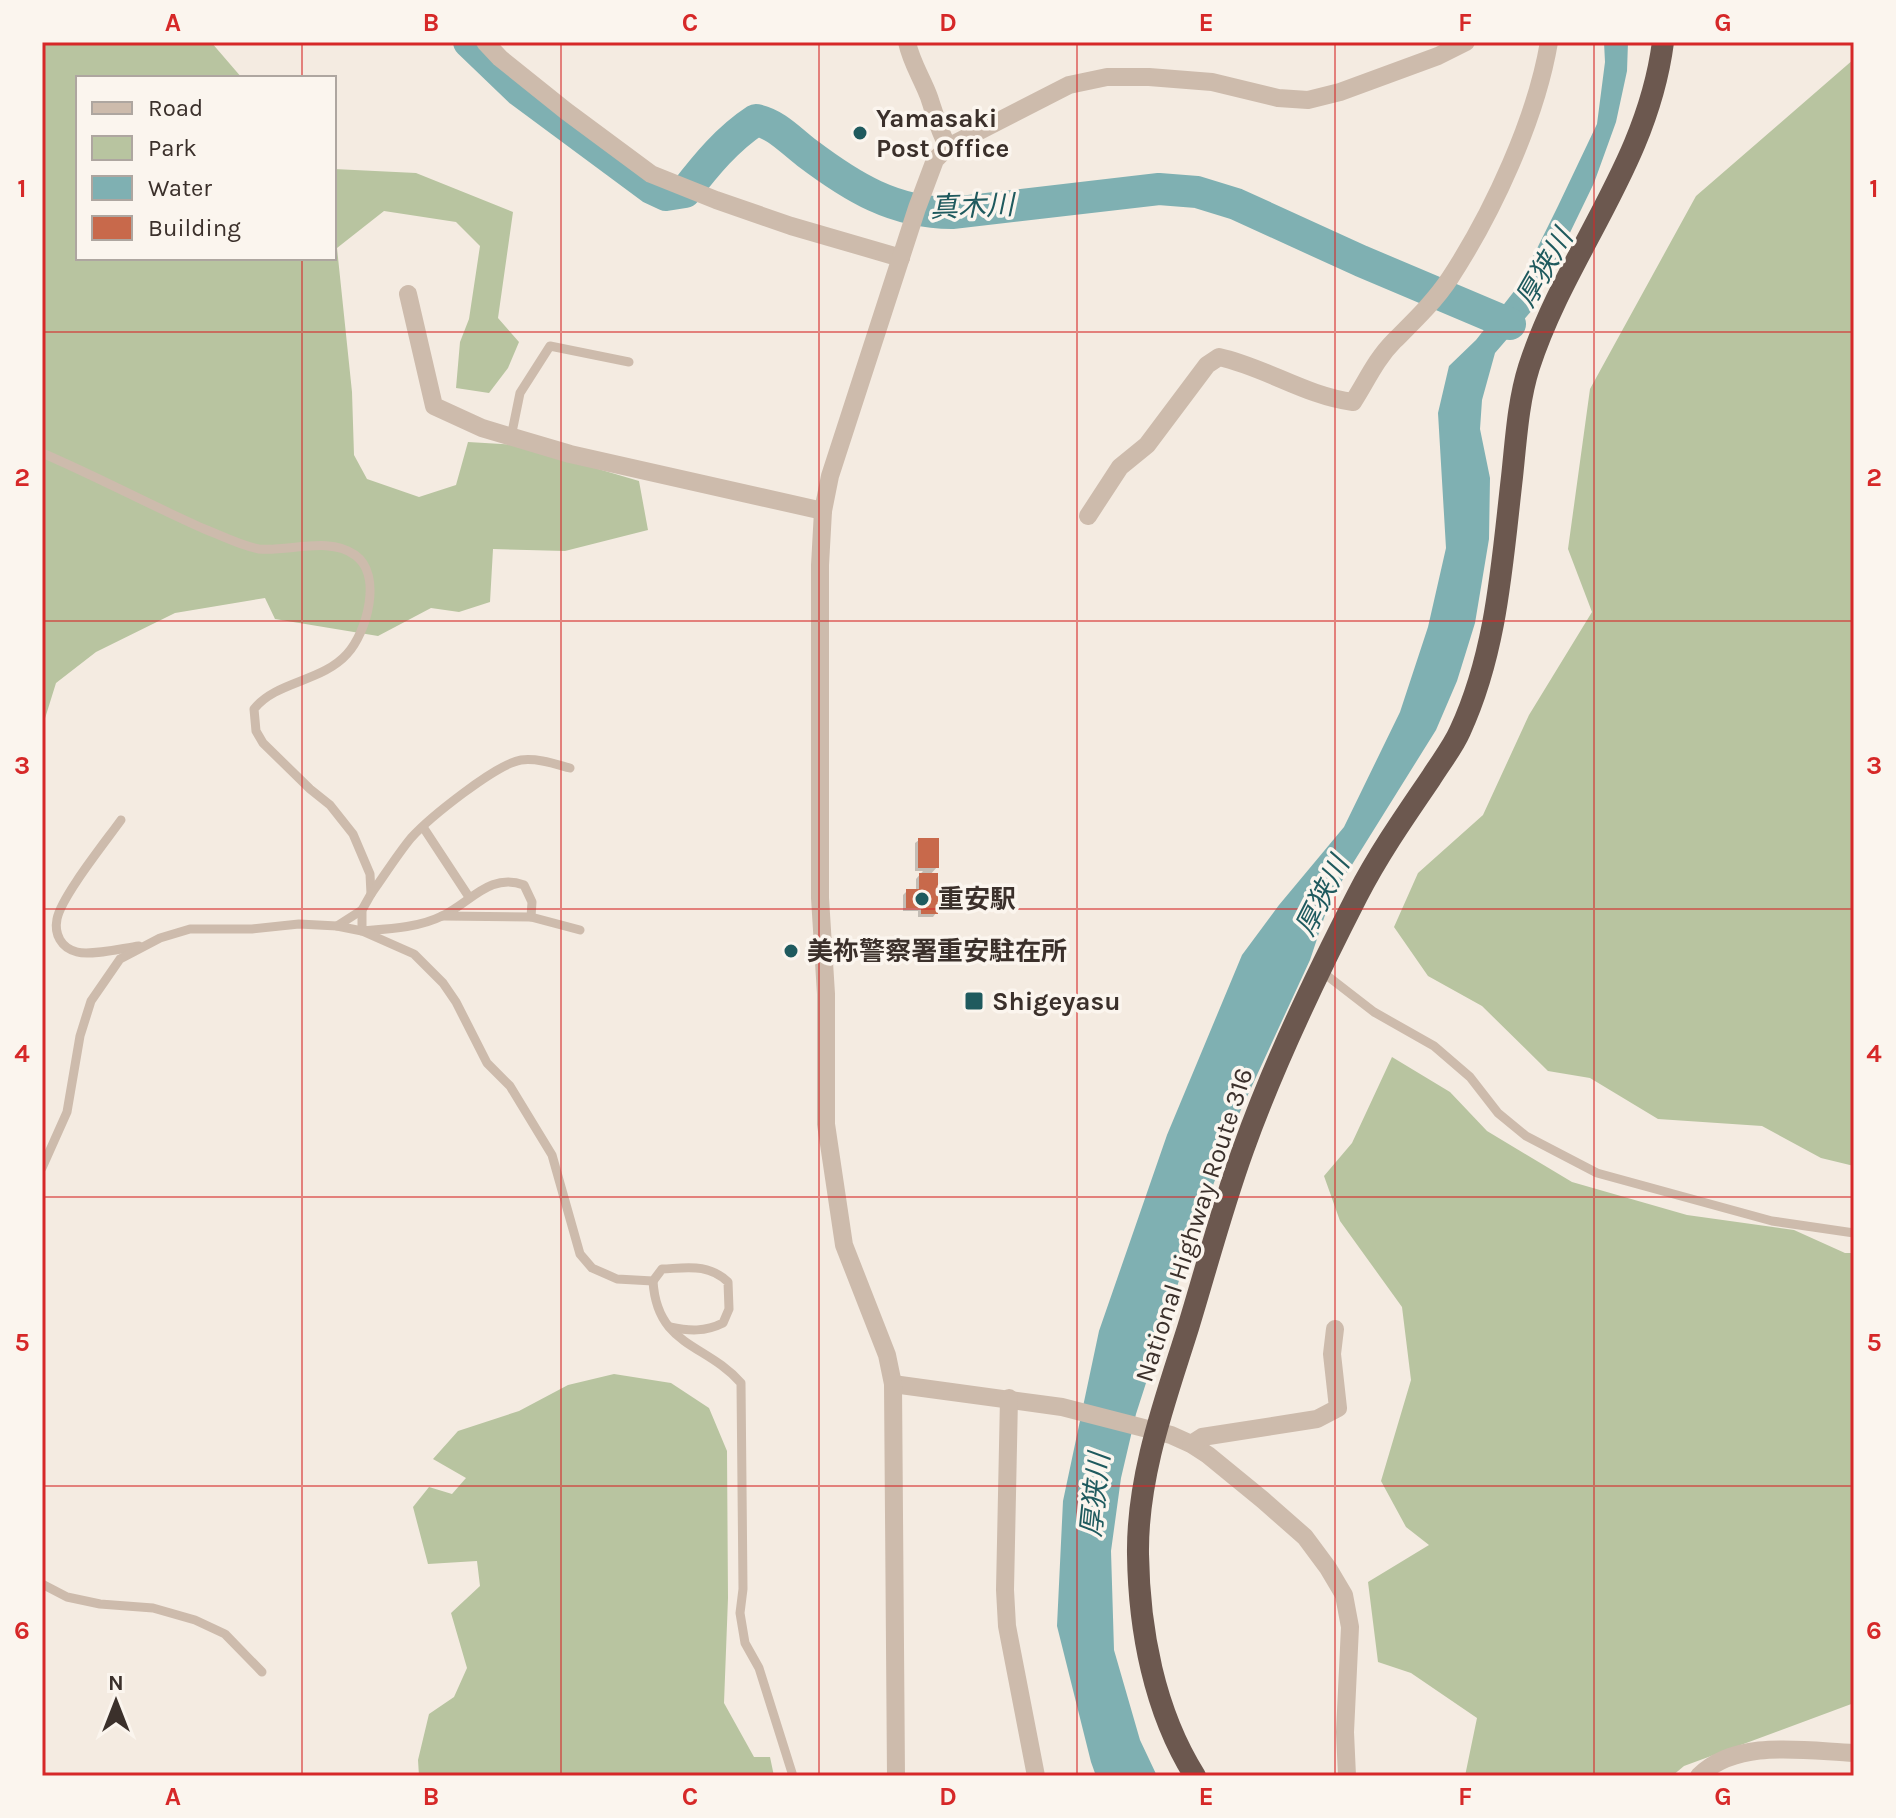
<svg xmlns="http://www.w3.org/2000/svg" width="1896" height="1818" viewBox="0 0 1896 1818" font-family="Karla,'Noto Sans JP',sans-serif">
	<rect width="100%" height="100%" fill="#f4ebe1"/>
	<g fill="#b8c4a0">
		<path d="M42,42h169l31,36h-164v180h256v-89l82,4 97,39 -15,106 21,24 -11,26 -19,25 -33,-5 4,-46 9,-23 11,-73 -24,-24 -72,-11 -47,37 15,144 2,63 13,24 52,18 37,-12 12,-43 49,3 122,36 9,49 -83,21 -72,-2 -3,53 -31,10 -28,-4 -53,28 -103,-17 -10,-21 -90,15 -79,39 -40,31 -14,45z"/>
		<path d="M1854,59v1107l-33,-8 -59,-32 -104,-7 -68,-41 -42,-7 -66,-65 -54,-30 -34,-49 24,-54 65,-58 46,-100 63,-103 -24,-63 22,-160 106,-193z"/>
		<path d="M1392,1057l58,35 37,39 85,51 115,33 107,15 51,23h9v450l-170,63 -12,10h-207l12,-58 -66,-45 -33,-11 -10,-80 61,-37 -23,-18 -25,-46 30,-101 -9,-73 -62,-86 -16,-45 28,-33z"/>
		<path d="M614,1374l57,9 38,25 18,43 1,147 -4,105 30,54h16l4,19h-355l-1,-16 11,-46 25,-17 13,-29 -16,-55 29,-27 -3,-25 -49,3 -15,-57 16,-20 23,7 14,-16 -33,-19 25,-28 61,-20 49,-26z"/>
	</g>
	<path fill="#7fb0b2" d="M1604,42h24l-1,29 -11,51 -22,61 -61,126 -38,44 -13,47 -2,29 10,49 -1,61 -14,84 -18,58 -21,49 -106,170 -20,60 -71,154 -55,151 -48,149 -15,64 -10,73 3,99 26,90 17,36h-61l-5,-14 -34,-136 6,-125 36,-170 68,-196 75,-180 37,-50 65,-78 56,-115 28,-85 18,-79 -8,-135 11,-47 27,-26 43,-55 39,-79 39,-82 8,-62z"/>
	<path fill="#0003" d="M919,840l18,27 -7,8 6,38 -3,4h-15v-6h-15v-16l4,-4h9v-12l7,-8h-8v-28z"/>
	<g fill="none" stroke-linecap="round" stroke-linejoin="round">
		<path stroke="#7fb0b2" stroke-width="32" d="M469,42l51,49 131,97 15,7 19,-3c21,-27 42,-53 71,-72 20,4 34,20 51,33 45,34 87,60 145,60l207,-24 38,3 39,12 125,57 149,63"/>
	</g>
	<g fill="#c8694b">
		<rect x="918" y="838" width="21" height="30"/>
		<path d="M919,873h19v41h-17v-6h-15v-19h13z"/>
	</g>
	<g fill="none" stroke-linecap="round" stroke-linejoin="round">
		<g stroke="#cdbbac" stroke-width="9">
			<path d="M511,437l9,-44 30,-47 79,16"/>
			<path d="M42,453c54,23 106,51 160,75 18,7 39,18 57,21 30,3 70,-13 96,6 28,20 12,77 -8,99 -25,28 -71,27 -93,55l2,22 7,12 47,46 20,16 23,29 17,40 1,20 -9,16v21c25,-2 56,-3 80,-15 28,-13 48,-44 82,-31l8,17 -1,15"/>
			<path d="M121,820c-15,21 -60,77 -64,99 -3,15 4,29 20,33 14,4 46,-4 62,-6"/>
			<path d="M423,827l46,70"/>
			<path d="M371,894c13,-18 26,-39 40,-56 18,-20 85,-74 110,-78 17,-2 34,4 49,8"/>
			<path d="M442,916l89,1 49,13"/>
			<path d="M337,926l25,-16"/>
			<path d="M1321,971l53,41 60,34 36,31 28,36 28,23 71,37 175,48 82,12"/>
			<path d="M42,1168l25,-56 13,-76 11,-35 29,-42 40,-21 30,-9h62l47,-5 38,2 25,5 52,23 29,29 13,19 31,61 23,23 42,69 28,99 12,14 25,11 36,2 9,-12c25,-1 46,-6 66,13l1,27 -6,14c-18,9 -34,8 -53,4"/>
			<path d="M653,1281c4,66 53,62 88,102l2,206 -3,24 5,30 14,25 34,108"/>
			<path d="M42,1584l25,13 33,7 53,4 42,12 30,14 37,38"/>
		</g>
		<g stroke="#cdbbac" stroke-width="18">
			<path d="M485,42l15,16 66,53 85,63 65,26 75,26 110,32"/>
			<path d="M907,42c4,20 15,36 22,55 6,18 10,34 19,50"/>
			<path d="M408,294l26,112 48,22 88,26 253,57"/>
			<path d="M1088,516l32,-49 27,-22 60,-80 12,-8c46,10 87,39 134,45 13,-20 23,-43 41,-61 20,-20 41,-40 56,-63 43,-66 86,-159 99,-236"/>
			<path d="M893,1384l169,23 109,28 20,9 17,11 55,45 42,37 23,31 16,27 6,32 -5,105 2,44"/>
			<path d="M1009,1398l-4,192 2,36 29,150"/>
			<path d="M1191,1444l11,-7 115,-18 21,-11 -6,-54 3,-25"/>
			<path d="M896,1776l-3,-392 -6,-29 -43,-110 -18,-121v-130l-6,-96v-333l3,-54 7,-35 87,-268 18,-48 13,-13 121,-62 38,-8h42l63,5 66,16 30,2 32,-8 98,-36 28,-14"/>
			<path d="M1699,1776c39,-38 106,-25 155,-23"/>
		</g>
		<path stroke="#6c584f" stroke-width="22" d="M1195,1776c-41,-65 -56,-147 -57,-222 -1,-78 27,-153 50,-226 18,-59 34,-120 55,-178 31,-87 72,-172 114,-254 21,-41 48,-80 74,-118 10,-16 22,-31 29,-47 37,-80 42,-168 52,-254 4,-37 6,-75 17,-110 37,-114 118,-201 134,-325"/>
	</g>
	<path fill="none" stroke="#d62828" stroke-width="2" stroke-opacity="0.55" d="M302,42v36M561,42v1734M819,42v1734M1077,42v1734M1335,42v1734M1594,42v1734M302,258v1518M42,332h1812M42,621h1812M42,909h1812M42,1197h1812M42,1486h1812"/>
	<g fill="#1f5a5e" stroke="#fbf5ee" stroke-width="3">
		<circle cx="860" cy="133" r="8"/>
		<circle cx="922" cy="899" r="8"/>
		<circle cx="791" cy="951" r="8"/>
		<rect x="964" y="991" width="20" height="20" rx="4"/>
	</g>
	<g text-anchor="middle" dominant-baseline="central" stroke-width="7" stroke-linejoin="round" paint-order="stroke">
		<g font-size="26" font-weight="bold" fill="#3b302b" stroke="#fbf5ee" text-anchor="start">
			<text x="876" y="118">Yamasaki<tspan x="876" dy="30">Post Office</tspan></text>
			<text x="938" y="899">重安駅</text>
			<text x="807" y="951">美祢警察署重安駐在所</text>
			<text x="992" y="1001">Shigeyasu</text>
		</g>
		<g font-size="26" fill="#3b302b" stroke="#fbf5ee">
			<text transform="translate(1194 1225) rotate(-72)">National Highway Route 316</text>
		</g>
		<g font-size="28" font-style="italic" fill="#1f5a5e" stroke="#fbf5ee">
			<text transform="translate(972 206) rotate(-2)">真木川</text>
			<text transform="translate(1544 268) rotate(-60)">厚狭川</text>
			<text transform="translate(1322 896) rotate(-63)">厚狭川</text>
			<text transform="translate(1095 1495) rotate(-84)">厚狭川</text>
		</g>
	</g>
	<rect width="1896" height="1818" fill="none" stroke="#fbf5ee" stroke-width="88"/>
	<rect x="76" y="76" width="260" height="184" fill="#fbf5ee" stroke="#aea6a0" stroke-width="2"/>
	<rect x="92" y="102" width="40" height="12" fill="#cdbbac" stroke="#aea6a0" stroke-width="2"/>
	<text x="148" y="116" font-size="24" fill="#3b302b">Road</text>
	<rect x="92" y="136" width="40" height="24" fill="#b8c4a0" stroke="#aea6a0" stroke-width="2"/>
	<text x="148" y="156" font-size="24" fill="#3b302b">Park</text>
	<rect x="92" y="176" width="40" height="24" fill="#7fb0b2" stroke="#aea6a0" stroke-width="2"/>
	<text x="148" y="196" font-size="24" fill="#3b302b">Water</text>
	<rect x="92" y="216" width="40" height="24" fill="#c8694b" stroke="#aea6a0" stroke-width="2"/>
	<text x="148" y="236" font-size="24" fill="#3b302b">Building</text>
	<g transform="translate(116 1702)" stroke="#fbf5ee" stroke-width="6" paint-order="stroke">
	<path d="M0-6L14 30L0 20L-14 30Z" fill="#3b302b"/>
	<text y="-12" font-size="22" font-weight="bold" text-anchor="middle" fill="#3b302b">N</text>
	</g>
	<rect x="44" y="44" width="1808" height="1730" fill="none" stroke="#d62828" stroke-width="3"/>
	<g font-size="26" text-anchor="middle" font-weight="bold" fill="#d62828">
		<text x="173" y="31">A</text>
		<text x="431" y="31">B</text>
		<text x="690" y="31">C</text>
		<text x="948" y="31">D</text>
		<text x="1206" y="31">E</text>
		<text x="1465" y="31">F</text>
		<text x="1723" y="31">G</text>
		<text x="22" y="197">1</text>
		<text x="1874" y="197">1</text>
		<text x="22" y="486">2</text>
		<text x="1874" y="486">2</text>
		<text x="22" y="774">3</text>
		<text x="1874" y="774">3</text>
		<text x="22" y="1062">4</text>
		<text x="1874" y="1062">4</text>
		<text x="22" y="1351">5</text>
		<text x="1874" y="1351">5</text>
		<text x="22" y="1639">6</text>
		<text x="1874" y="1639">6</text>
		<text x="173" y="1805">A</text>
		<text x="431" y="1805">B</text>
		<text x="690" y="1805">C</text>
		<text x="948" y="1805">D</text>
		<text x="1206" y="1805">E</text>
		<text x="1465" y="1805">F</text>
		<text x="1723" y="1805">G</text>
	</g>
</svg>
